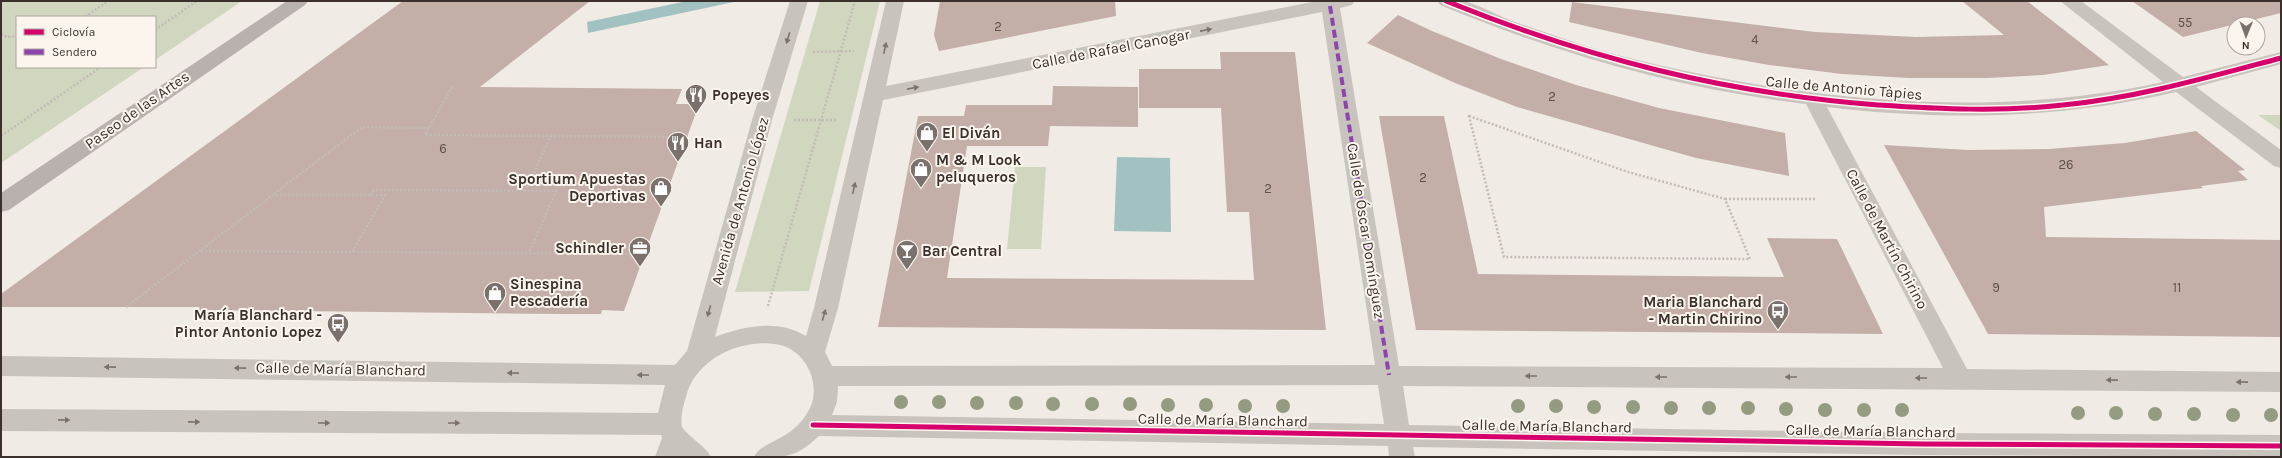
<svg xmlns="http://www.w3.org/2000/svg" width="2282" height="458" viewBox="0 0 2282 458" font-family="Karla,sans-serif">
	<rect width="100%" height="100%" fill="#f0ebe5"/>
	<g fill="#d1d6bf">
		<path d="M1,1h241l-87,59v-43h-138v50h127l-143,96z"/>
		<path d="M820,1h60l-71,290 -74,1z"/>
		<path d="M2258,115h23v16z"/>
		<path d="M1015,167h31l-5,82h-34z"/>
	</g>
	<g fill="#a1c2c1">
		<path d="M687,1l47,1 -146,31 -1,-11z"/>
		<path d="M1117,157l53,1 1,74 -57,-1z"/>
	</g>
	<g fill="#c3afa7">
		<path d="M403,1h187l-110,86 202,2 -6,15h23l-75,207 -22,-1 -1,4h-38l-365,-4 2,-3h-199v-13z"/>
		<path d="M940,1h175l1,15 -177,35 -5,-16z"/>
		<path d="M1962,1h65l82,64 -66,10 -55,3h-80l-66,-4 -73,-9 -67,-12 -133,-31 3,-20 243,30 101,5 88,-2z"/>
		<path d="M2132,1h149v12l-98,24z"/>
		<path d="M1398,15l34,16 69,28 75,26 83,23 126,25 4,43 -93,-18 -179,-51 -62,-24 -88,-40z"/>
		<path d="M1220,52h75l31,278 -448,-3 40,-211h46l2,-11h86l1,-19 85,1v40l-88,-1 -2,20h-81l-20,132 307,2 -5,-68h-22l-6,-104h-82v-39h82z"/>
		<path d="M1379,116h65l34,158 306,3 -17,-39 70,1 46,95 -467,-4z"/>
		<path d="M2196,131l49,39 -7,1 10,9 -47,6 2,2 -159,19 2,30 235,3v97l-293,-3 -104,-189 84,5 81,-1 76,-6z"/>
	</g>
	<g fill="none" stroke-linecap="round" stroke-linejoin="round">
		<g stroke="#c2bbb6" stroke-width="2.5" stroke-dasharray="2 2" stroke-linecap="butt">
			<path d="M85,17l23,-16"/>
			<path d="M155,30l42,-29"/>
			<path d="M1,34l6,3 10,-1"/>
			<path d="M813,52l41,-1"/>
			<path d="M452,87l-27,48 126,1"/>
			<path d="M1469,116l159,56 97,27 25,60 -246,-2z"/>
			<path d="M794,120h43"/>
			<path d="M1,136l100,-69"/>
			<path d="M525,191l26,-55 137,1"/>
			<path d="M274,194l88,-67 67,1"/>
			<path d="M370,195l4,-5 182,1 -27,62"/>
			<path d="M1725,199h92"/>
			<path d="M201,251l151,1"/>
			<path d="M768,306l87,-305"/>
			<path d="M126,307l147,-112h112l-33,57 293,2"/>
		</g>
		<path fill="#c9c3be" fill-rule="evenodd" d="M790,1h18l-36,119 -57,217c30,-11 62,-18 91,-1l8,-28 72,-307h18l-18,85 431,-85h38l-3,4 -12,3 59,358 544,2 -137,-264c-127,-15 -248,-50 -366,-99l-3,-4c8,0 18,-1 26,0 17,4 35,15 52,21 35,12 70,25 106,34 176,44 364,65 542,26l-103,-81h21l102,76 98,-25v12l-85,23 85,63v18l-7,-2 -98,-74c-115,27 -232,29 -349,15l140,262 314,3v20l-878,-6 6,39 513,8 359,2v22l-359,-2 -509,-8 2,10h-26l-1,-11 -569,-10c-24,22 -32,21 -65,21 6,-11 16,-13 26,-19 14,-7 27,-20 32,-35 7,-23 -7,-52 -32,-58 -38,-8 -85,14 -94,52 -3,9 -6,21 -4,30 8,12 23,18 29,30h-56l7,-19 -1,-3 -660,-4v-22l657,4 7,-28 -664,-9v-20l674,9 12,-14 65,-231zM1322,12l53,353 -543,1 -7,-14 13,-44 45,-208zM1378,385l6,39 -552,-9 5,-13 1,-16z"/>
		<path fill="#b8b1ad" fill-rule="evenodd" d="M287,1h21l-3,4 -296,205 -8,2v-19z"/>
		<path stroke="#8e44ad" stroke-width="4" stroke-dasharray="8 4" stroke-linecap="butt" d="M1330,6l59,369"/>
		<g stroke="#fbf5ee" stroke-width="8">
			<g id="cycleway">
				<path d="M1446,1c143,58 278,92 432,104 62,4 124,7 185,0 74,-7 146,-28 218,-47"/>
				<path d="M813,425l1109,19 359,2"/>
			</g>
		</g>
		<use href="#cycleway" stroke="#d6006c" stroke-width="5"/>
	</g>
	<g fill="#959b80">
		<circle cx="901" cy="402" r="7"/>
		<circle cx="939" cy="402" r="7"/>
		<circle cx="977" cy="403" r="7"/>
		<circle cx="1016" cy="403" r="7"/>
		<circle cx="1053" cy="404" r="7"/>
		<circle cx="1092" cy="404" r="7"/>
		<circle cx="1130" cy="404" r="7"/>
		<circle cx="1168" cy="405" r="7"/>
		<circle cx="1206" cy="405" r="7"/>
		<circle cx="1245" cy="406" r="7"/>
		<circle cx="1283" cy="406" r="7"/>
		<circle cx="1518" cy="406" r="7"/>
		<circle cx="1556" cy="406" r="7"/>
		<circle cx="1594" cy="407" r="7"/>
		<circle cx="1633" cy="407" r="7"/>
		<circle cx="1671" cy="408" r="7"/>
		<circle cx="1709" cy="408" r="7"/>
		<circle cx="1748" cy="408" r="7"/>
		<circle cx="1786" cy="409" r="7"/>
		<circle cx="1825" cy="410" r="7"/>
		<circle cx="1864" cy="410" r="7"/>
		<circle cx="1902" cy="410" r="7"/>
		<circle cx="2078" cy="413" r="7"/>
		<circle cx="2116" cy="413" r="7"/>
		<circle cx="2155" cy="414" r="7"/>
		<circle cx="2194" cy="414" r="7"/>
		<circle cx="2233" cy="415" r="7"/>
		<circle cx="2271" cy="415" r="7"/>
	</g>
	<defs><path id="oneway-solid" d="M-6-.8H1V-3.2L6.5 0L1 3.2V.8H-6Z"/></defs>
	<g fill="#7b726d">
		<use href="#oneway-solid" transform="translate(1206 30) rotate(-11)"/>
		<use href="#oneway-solid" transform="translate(788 38) rotate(107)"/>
		<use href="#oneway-solid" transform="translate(885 48) rotate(-78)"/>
		<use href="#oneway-solid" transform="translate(913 88) rotate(-11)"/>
		<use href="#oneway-solid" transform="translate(854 188) rotate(-77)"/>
		<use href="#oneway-solid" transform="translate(709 311) rotate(105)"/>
		<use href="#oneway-solid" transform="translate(824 315) rotate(-74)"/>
		<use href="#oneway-solid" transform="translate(110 367) rotate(-179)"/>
		<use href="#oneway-solid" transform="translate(240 368) rotate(-179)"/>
		<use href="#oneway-solid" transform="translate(513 373) rotate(-179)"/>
		<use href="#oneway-solid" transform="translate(643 375) rotate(-180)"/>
		<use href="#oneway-solid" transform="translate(1531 376) rotate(-180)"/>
		<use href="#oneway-solid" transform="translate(1661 377) rotate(-180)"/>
		<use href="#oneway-solid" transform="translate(1791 377) rotate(-180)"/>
		<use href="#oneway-solid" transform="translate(1921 378) rotate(-180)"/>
		<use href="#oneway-solid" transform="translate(2112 380) rotate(-179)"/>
		<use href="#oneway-solid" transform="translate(2242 382) rotate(-179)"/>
		<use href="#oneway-solid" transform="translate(64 420) rotate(1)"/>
		<use href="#oneway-solid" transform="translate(194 422) rotate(1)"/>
		<use href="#oneway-solid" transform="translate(324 423)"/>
		<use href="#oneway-solid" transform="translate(454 423)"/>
	</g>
	<defs>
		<g id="restaurant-pin" transform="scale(1.15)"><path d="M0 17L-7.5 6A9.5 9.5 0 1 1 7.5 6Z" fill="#7a716c" stroke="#fbf5ee"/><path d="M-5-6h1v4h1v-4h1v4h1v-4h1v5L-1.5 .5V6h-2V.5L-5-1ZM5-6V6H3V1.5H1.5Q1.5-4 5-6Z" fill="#fff"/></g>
		<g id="shop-pin" transform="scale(1.15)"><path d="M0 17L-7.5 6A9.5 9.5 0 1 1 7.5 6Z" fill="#7a716c" stroke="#fbf5ee"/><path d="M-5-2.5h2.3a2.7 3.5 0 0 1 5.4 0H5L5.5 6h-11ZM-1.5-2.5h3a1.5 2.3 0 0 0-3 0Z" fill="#fff"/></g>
		<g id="office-pin" transform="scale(1.15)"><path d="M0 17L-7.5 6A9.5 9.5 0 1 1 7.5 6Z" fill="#7a716c" stroke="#fbf5ee"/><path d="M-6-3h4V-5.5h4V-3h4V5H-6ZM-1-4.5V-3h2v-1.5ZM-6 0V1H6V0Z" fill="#fff"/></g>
		<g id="bar-pin" transform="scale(1.15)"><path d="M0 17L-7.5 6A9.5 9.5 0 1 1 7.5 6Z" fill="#7a716c" stroke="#fbf5ee"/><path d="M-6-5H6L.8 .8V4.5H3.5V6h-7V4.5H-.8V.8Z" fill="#fff"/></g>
		<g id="bus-pin" transform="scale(1.15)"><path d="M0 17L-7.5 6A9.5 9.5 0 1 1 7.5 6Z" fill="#7a716c" stroke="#fbf5ee"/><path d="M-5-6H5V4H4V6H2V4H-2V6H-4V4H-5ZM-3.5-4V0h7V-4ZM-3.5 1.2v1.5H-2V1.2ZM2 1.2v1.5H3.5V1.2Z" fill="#fff"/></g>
	</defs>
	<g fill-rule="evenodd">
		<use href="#restaurant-pin" x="696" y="95"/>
		<use href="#shop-pin" x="927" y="133"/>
		<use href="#restaurant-pin" x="678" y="143"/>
		<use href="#shop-pin" x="921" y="169"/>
		<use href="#shop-pin" x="661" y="188"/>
		<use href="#office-pin" x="640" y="248"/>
		<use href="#bar-pin" x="907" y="251"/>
		<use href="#shop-pin" x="495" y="293"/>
		<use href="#bus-pin" x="1778" y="311"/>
		<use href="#bus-pin" x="338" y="324"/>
	</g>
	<g text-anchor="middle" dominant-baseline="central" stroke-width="4" stroke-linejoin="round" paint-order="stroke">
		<g font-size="13" fill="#5d504a">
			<text x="2185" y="22">55</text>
			<text x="998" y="26">2</text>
			<text x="1755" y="39">4</text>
			<text x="1552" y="96">2</text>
			<text x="443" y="148">6</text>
			<text x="2066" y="164">26</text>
			<text x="1423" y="177">2</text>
			<text x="1268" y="188">2</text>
			<text x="1996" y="287">9</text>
			<text x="2177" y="287">11</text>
		</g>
		<g font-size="15" fill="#3b302b" stroke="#fbf5ee">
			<text transform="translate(1111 49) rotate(-11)">Calle de Rafael Canogar</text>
			<text transform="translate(1844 88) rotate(5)">Calle de Antonio Tàpies</text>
			<text transform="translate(137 110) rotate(-35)">Paseo de las Artes</text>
			<text transform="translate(740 201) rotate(-74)">Avenida de Antonio López</text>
			<text transform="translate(1366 231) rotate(81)">Calle de Óscar Domínguez</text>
			<text transform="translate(1887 239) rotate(62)">Calle de Martín Chirino</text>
			<text transform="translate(341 369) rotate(1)">Calle de María Blanchard</text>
			<text transform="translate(1223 420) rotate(1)">Calle de María Blanchard</text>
			<text transform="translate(1547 426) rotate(1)">Calle de María Blanchard</text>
			<text transform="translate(1871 431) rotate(1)">Calle de María Blanchard</text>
		</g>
		<g font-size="15" font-weight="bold" fill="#3b302b" stroke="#fbf5ee" text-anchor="start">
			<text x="712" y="95">Popeyes</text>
			<text x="942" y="133">El Diván</text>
			<text x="694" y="143">Han</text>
			<text x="936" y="160">M &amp; M Look<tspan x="936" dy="17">peluqueros</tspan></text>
			<text x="646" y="179" text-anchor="end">Sportium Apuestas<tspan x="646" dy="17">Deportivas</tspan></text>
			<text x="624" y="248" text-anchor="end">Schindler</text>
			<text x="922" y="251">Bar Central</text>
			<text x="510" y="284">Sinespina<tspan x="510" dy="17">Pescadería</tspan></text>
			<text x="1762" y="302" text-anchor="end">Maria Blanchard<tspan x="1762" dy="17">- Martin Chirino</tspan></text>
			<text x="322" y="315" text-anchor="end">María Blanchard -<tspan x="322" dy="17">Pintor Antonio Lopez</tspan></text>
		</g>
	</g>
	<rect width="2282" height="458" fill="none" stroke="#3b302b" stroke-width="4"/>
	<rect x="16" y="16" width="140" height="52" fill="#fbf5ee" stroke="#aea6a0"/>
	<rect x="24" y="29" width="20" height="6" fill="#d6006c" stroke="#aea6a0"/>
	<text x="52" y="36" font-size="12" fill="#3b302b">Ciclovía</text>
	<rect x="24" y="49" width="20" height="6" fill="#8e44ad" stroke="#aea6a0"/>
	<text x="52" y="56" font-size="12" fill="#3b302b">Sendero</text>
	<g transform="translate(2246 36) rotate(181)"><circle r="19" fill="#fbf5ee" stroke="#aea6a0"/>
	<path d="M0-3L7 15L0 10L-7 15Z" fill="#7a716c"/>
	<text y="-6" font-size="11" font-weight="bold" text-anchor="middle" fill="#3b302b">N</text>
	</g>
</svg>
